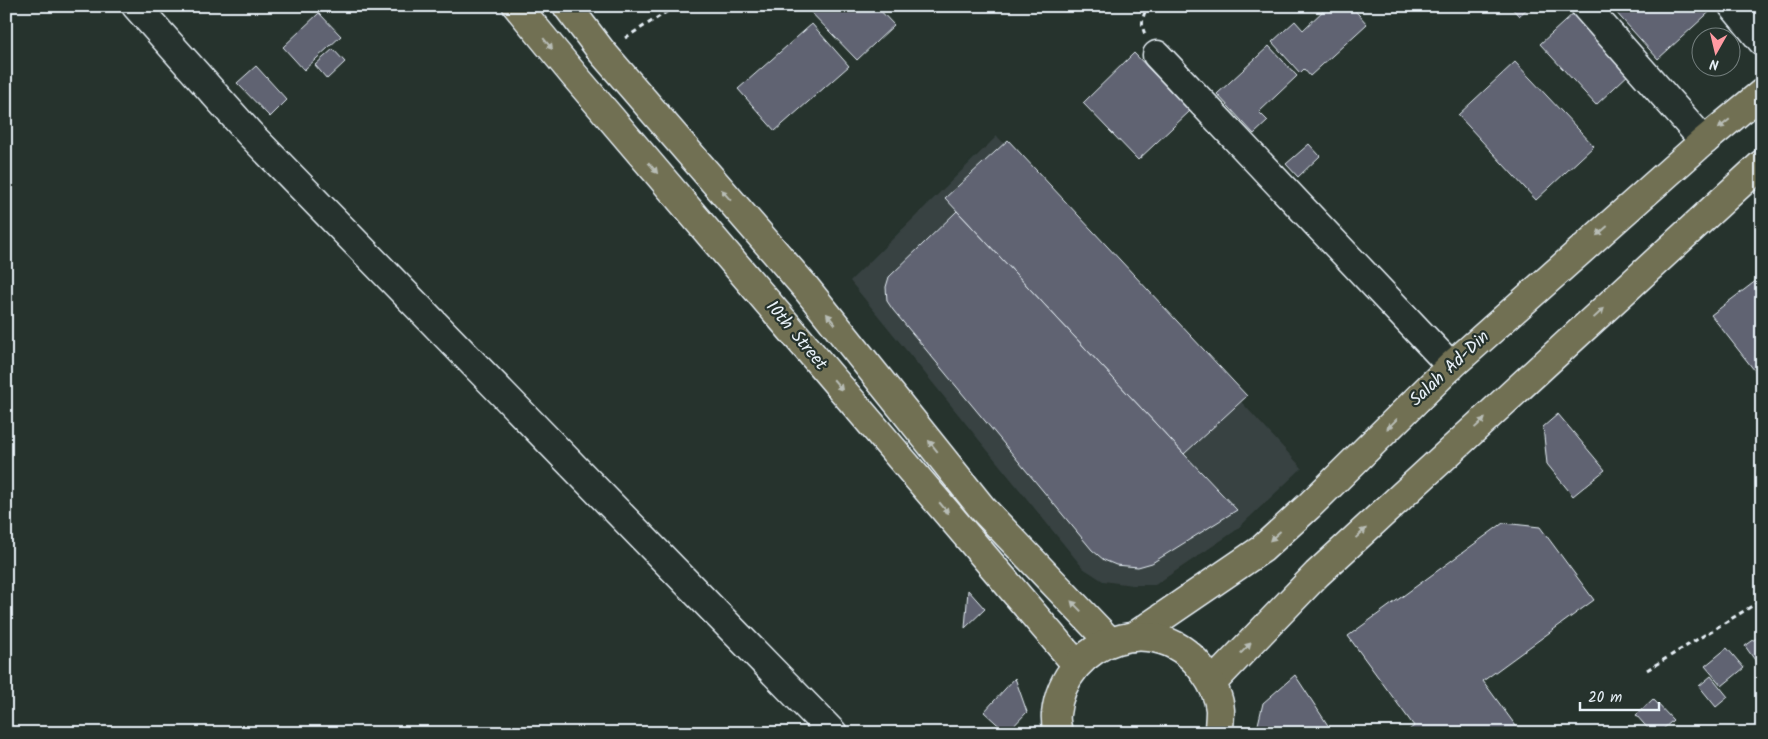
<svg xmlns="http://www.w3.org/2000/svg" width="1768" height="739" viewBox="0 0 1768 739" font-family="Kalam,sans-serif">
	<rect width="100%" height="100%" fill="#26332d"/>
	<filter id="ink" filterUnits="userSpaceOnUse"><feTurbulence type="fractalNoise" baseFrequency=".02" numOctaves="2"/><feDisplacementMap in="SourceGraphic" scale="10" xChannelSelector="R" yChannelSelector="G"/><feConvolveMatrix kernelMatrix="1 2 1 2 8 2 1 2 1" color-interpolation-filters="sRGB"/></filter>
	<g filter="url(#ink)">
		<path fill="#384242" d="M997,136l305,332 -67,63 -80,54h-23l-29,-4 -20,-13 -233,-287z"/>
		<g fill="#616472" stroke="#e8f1f8">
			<path d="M805,6h71l18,19 -37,35z"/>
			<path d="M1328,6h23l16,18 -57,52 -6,-7 -4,4 -28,-31 23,-21 8,9z"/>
			<path d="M1510,6h20l-11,10z"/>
			<path d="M1618,6h98l-58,53 -44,-49z"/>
			<path d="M1576,11l56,60 -36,34 -56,-61z"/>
			<path d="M319,13l22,23 -37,34 -21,-23z"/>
			<path d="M812,24l37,42 -74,65 -37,-42z"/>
			<path d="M1269,46l28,30 -38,36 9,9 -14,13 -37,-40z"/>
			<path d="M333,49l12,13 -18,17 -12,-14z"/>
			<path d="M1134,53l56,58 -52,49 -55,-57z"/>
			<path d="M1515,62l79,84 -58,54 -78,-85z"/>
			<path d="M256,66l31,34 -17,17 -33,-34z"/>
			<path d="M1008,140l239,256 -63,58 -239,-256z"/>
			<path d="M1309,144l11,12 -22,21 -12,-13z"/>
			<path d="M957,211l227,243 53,56 -85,53 -14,4 -22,-2 -12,-5 -12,-10 -199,-240 -6,-9 -1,-14 3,-10z"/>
			<path d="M1761,277h1v103l-51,-65z"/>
			<path d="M1558,414l47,56 -32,26 -26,-32 -4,-37z"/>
			<path d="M1503,523l37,4 54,73 -111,81 38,52h-116l9,-7 -66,-90z"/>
			<path d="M968,590l17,19 -20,19z"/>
			<path d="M1762,634v36l-17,-24z"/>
			<path d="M1727,648l17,20 -22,18 -17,-20z"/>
			<path d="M1295,675l38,58h-77l7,-30z"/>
			<path d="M1711,676l17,21 -12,10 -17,-21z"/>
			<path d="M1015,678l12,34 -20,21 -23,-21z"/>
			<path d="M1653,699l20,21 -14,13h-7l-16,-18z"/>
		</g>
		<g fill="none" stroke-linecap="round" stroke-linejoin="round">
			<g stroke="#e8f1f8" stroke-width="31">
				<g id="minor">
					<path d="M136,6l113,127 584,600"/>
					<path d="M1585,6l119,135"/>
					<path d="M1733,6l29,35"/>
					<path d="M1157,55l294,311"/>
				</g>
			</g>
			<g stroke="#e8f1f8" stroke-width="31">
				<g id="major">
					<path d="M517,6l57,69 502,589"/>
					<path d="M567,6l35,46 204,236 176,220 127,133"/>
				</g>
			</g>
			<g stroke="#e8f1f8" stroke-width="31">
				<g id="highway">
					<path d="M1133,637l129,-88 47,-43 142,-140 253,-225 58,-48"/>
					<path d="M1212,683l105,-109 445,-410"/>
					<path d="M1058,733c-1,-6 -3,-13 -2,-19 8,-76 104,-107 148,-42 8,11 15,24 16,38 0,7 -1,15 -1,23"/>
				</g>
			</g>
			<g stroke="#e8f1f8" stroke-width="3" stroke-dasharray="5 4" stroke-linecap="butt">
				<path d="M1145,34c-5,-10 -2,-19 3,-28"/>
				<path d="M625,38l51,-32"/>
				<path d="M1647,670l115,-70"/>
			</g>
			<use href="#minor" stroke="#26332d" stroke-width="28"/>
			<use href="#major" stroke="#716f52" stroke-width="28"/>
			<use href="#highway" stroke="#716f52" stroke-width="28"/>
		</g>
		<defs><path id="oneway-solid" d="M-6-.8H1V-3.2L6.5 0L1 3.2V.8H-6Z" transform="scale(1.25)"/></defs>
		<g fill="#b8bdb6">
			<use href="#oneway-solid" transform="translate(548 44) rotate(51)"/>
			<use href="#oneway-solid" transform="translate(1724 124) rotate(140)"/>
			<use href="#oneway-solid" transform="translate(653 168) rotate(50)"/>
			<use href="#oneway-solid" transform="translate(726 195) rotate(-131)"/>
			<use href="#oneway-solid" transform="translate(1602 231) rotate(139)"/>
			<use href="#oneway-solid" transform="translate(1599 313) rotate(-43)"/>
			<use href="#oneway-solid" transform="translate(831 319) rotate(-129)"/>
			<use href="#oneway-solid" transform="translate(838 385) rotate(50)"/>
			<use href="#oneway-solid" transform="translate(1480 423) rotate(-43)"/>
			<use href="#oneway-solid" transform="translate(1392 424) rotate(135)"/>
			<use href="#oneway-solid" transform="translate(933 446) rotate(-129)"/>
			<use href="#oneway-solid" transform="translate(944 508) rotate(50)"/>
			<use href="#oneway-solid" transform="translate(1361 533) rotate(-43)"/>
			<use href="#oneway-solid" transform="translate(1275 536) rotate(138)"/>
			<use href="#oneway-solid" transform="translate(1076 606) rotate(-134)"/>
			<use href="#oneway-solid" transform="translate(1246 648) rotate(-46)"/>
		</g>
	</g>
	<g text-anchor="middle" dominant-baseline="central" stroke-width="4.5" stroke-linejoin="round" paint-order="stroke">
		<g font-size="18" fill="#e8f1f8" stroke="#26332d">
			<text transform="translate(796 336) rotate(50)">10th Street</text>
			<text transform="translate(1450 369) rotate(-43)">Salah Ad-Din</text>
		</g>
	</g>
	<rect width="1768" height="739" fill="none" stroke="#26332d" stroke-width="25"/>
	<rect x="12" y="12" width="1743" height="714" fill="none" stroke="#e8f1f8" stroke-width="2" filter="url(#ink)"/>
	<g transform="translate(1716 52) rotate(188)"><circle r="24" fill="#26332d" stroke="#747f7e"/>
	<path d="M0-4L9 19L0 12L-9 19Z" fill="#ff9aa2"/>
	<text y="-8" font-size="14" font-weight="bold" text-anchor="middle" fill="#e8f1f8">N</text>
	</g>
	<path d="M1580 702v8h79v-8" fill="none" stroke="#e8f1f8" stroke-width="2.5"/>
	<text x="1588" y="702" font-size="15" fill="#e8f1f8" stroke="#26332d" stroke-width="4" paint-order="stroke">20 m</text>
</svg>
